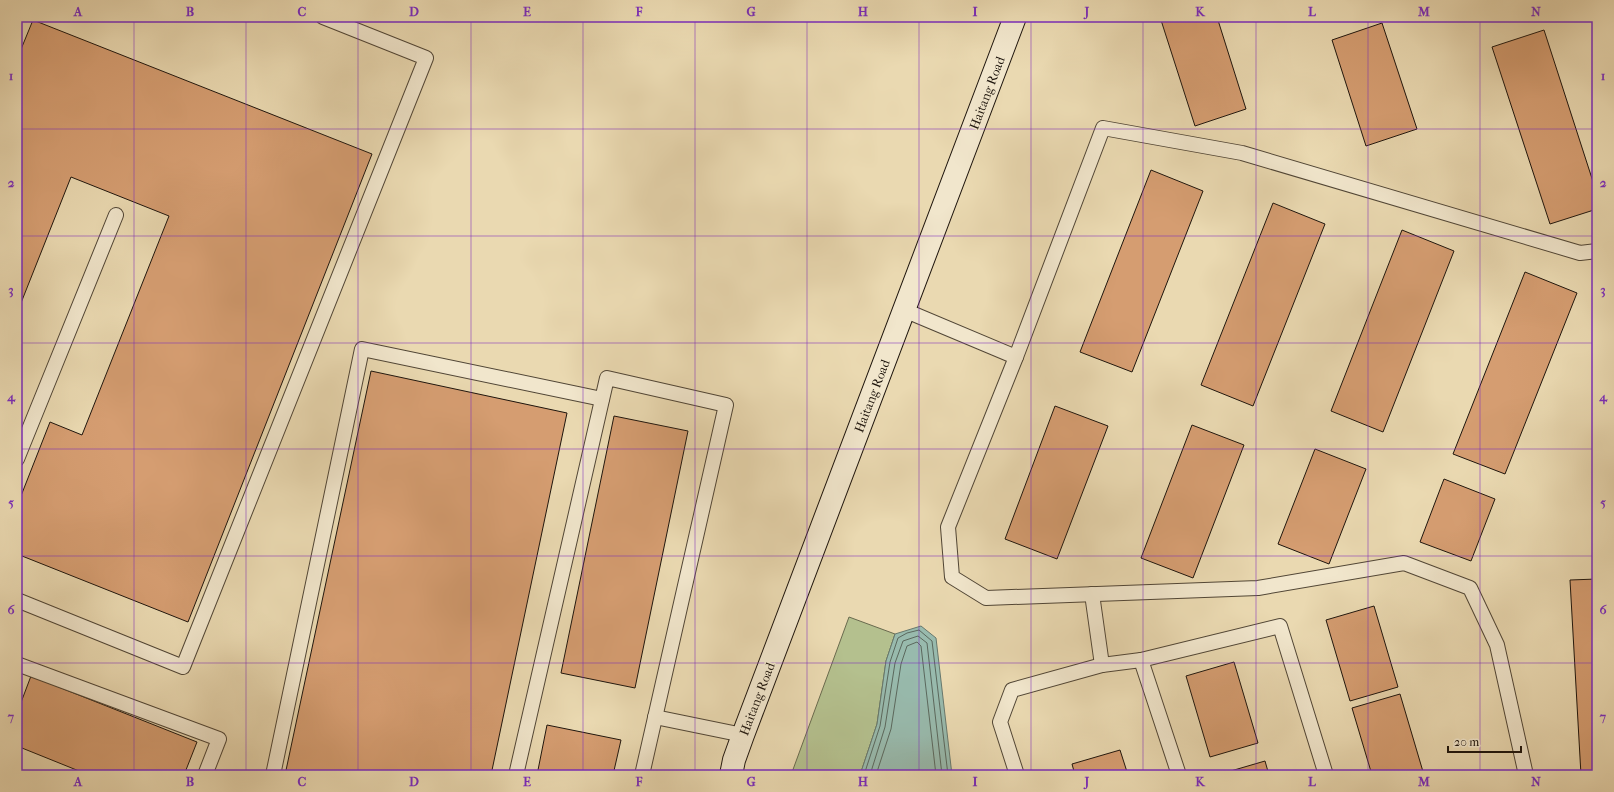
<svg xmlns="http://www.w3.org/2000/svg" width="1614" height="792" viewBox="0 0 1614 792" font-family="'IM FELL French Canon',serif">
	<rect width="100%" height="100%" fill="#ead9b1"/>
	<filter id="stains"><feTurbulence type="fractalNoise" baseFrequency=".005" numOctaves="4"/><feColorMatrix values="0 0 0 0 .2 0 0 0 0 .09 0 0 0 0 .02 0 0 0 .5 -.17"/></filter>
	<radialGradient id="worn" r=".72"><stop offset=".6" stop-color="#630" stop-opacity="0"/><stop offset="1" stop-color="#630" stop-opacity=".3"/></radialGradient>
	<path fill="#b4c08e" stroke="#696a4e" d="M849,617l46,17 -9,27 -9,63 -17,51h-69z"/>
	<path fill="#98baad" stroke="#67786d" d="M921,626l15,12 16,137h-92l17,-51 9,-63 9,-27z"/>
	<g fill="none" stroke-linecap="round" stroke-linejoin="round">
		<g stroke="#5b685d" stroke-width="1">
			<path d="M864,775l16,-49 10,-64 8,-24 9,-5 12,-3 13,11 16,134"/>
			<path d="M870,775l15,-48 10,-64 8,-22 15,-5 9,7 15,132"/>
			<path d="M876,775l15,-46 10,-65 6,-18 10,-4 4,4 15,129"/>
		</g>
	</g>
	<g fill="#d59d71" stroke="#1e150d">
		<path d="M1160,17h57l29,92 -51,17z"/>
		<path d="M33,20l339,134 -184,468 -171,-68v-48l33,-84 32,13 87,-219 -98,-39 -54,136v-254z"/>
		<path d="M1382,23l35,106 -51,17 -34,-106z"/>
		<path d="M1544,30l53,164v15l-47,15 -58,-177z"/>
		<path d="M1151,170l52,21 -71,181 -52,-20z"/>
		<path d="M1273,203l52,21 -72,182 -52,-21z"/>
		<path d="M1402,230l52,21 -71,181 -52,-21z"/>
		<path d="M1525,272l52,21 -72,181 -52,-20z"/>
		<path d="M371,371l196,42 -76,362h-206z"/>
		<path d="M1055,406l53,20 -51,133 -52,-20z"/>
		<path d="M614,416l74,15 -53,257 -74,-15z"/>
		<path d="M1192,425l52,20 -51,133 -52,-20z"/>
		<path d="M1315,449l51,20 -37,95 -51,-20z"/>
		<path d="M1444,479l51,20 -24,62 -51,-19z"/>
		<path d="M1597,579v196h-16l-11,-195z"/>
		<path d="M1374,606l24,81 -48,14 -24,-81z"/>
		<path d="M1234,662l24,81 -48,14 -24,-81z"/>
		<path d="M31,676l166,66 -13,33h-95l-72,-29v-33z"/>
		<path d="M1400,694l24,81h-52l-20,-67z"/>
		<path d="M547,725l74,15 -8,35h-76z"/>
		<path d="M1120,750l8,25h-53l-3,-11z"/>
		<path d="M1265,761l4,14h-52z"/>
	</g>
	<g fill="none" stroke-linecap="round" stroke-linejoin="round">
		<g stroke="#514636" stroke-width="16">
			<g id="lane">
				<path d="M904,310l112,47 -68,170 4,50 34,21 272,-10 146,-25 66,25 27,57 29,130"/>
				<path d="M1016,357l87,-229 139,25 338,100 17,-2"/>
				<path d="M17,459l99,-244"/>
				<path d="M1092,594l10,71 39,-5 38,115"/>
				<path d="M17,600l166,67 243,-609 -103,-41"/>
				<path d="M1141,660l139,-34 46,149"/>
				<path d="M17,664l202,75 -14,36"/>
				<path d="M655,717l88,18"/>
				<path d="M273,775l89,-426 240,50"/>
				<path d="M516,775l91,-397 119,27 -84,370"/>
				<path d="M1017,775l-17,-53 12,-32 90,-25"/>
			</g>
		</g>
		<g stroke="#1e150d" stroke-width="24">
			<path id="secondary" d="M731,775l3,-15 9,-25 272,-718"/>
		</g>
		<use href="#lane" stroke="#f1e6cc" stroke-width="14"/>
		<use href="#secondary" stroke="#f1e6cc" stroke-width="22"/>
	</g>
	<path fill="none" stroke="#7b2cbf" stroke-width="1" stroke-opacity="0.55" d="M134,17v758M246,17v758M358,17v758M471,17v758M583,17v758M695,17v758M807,17v758M919,17v758M1031,17v758M1143,17v758M1256,17v758M1368,17v758M1480,17v758M17,129h1580M17,236h1580M17,343h1580M17,449h1580M17,556h1580M17,663h1580"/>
	<g text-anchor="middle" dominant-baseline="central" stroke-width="3" stroke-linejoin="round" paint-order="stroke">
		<g font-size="13" fill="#1e150d" stroke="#f1e6cc">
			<text transform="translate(987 93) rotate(-69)">Haitang Road</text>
			<text transform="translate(872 396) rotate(-69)">Haitang Road</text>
			<text transform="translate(757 699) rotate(-69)">Haitang Road</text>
		</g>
	</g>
	<rect width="1614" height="792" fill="none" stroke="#ead9b1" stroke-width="44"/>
	<path d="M1448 746v6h73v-6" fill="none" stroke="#1e150d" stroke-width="2"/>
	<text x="1454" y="746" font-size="12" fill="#1e150d" stroke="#f1e6cc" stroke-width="3" paint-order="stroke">20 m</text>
	<rect x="22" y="22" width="1570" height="748" fill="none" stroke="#7b2cbf" stroke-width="1.5"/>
	<g font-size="13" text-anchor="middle" font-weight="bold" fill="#7b2cbf">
		<text x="78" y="16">A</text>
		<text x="190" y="16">B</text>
		<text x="302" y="16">C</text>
		<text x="414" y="16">D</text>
		<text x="527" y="16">E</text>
		<text x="639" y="16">F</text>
		<text x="751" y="16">G</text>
		<text x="863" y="16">H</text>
		<text x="975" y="16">I</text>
		<text x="1087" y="16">J</text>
		<text x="1200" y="16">K</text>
		<text x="1312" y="16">L</text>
		<text x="1424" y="16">M</text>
		<text x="1536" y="16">N</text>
		<text x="11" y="80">1</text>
		<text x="1603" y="80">1</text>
		<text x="11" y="187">2</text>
		<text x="1603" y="187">2</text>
		<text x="11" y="294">3</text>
		<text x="1603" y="294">3</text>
		<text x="11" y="401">4</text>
		<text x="1603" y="401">4</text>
		<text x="11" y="507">5</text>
		<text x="1603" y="507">5</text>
		<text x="11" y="614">6</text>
		<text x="1603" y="614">6</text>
		<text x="11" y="721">7</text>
		<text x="1603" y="721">7</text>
		<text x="78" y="786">A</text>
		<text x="190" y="786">B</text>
		<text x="302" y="786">C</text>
		<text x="414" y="786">D</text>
		<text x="527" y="786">E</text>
		<text x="639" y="786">F</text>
		<text x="751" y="786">G</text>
		<text x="863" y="786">H</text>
		<text x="975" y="786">I</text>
		<text x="1087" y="786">J</text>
		<text x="1200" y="786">K</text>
		<text x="1312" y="786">L</text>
		<text x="1424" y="786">M</text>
		<text x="1536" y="786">N</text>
	</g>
	<rect width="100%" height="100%" filter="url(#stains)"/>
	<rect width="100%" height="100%" fill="url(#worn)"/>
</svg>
